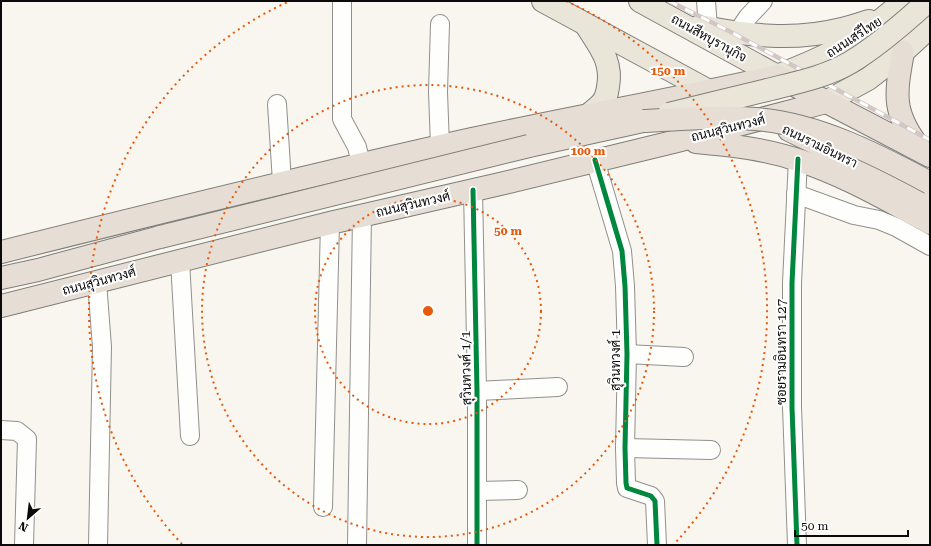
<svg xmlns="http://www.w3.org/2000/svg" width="931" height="546" viewBox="0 0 931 546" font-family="'Roboto Serif',Sarabun,serif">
	<rect width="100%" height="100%" fill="#f8f6ee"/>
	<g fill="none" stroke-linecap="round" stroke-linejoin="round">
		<g stroke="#91908d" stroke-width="20">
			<g id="minor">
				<path d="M342,1v118l15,28 4,17"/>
				<path d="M706,1l2,27"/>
				<path d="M737,33l11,-16 15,-16"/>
				<path d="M277,104l5,78"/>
				<path d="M440,146l-2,-54 2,-68"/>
				<path d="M595,160l27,91 3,35 2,68 -2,94 1,35 1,5 24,8 4,5 2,44"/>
				<path d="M473,190l4,201v154"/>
				<path d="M796,194l58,21 25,5 17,7 34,19"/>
				<path d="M180,261l10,175"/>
				<path d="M97,282l5,65 -4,198"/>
				<path d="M627,354l57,3"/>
				<path d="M477,391l81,-4"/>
				<path d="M1,430l16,1 10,8 -3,106"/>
				<path d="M625,448l86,2"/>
				<path d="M477,491l41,-1"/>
				<path d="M323,507l7,-284"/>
				<path d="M357,545l5,-330"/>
				<path d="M797,545l-5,-138v-124l6,-124"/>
			</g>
		</g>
		<g stroke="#7e7e7a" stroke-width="24">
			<g id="major">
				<path d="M543,1l166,90"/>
				<path d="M640,1l137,75c23,-9 45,-18 65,-29 23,-13 43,-30 62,-46"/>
				<path d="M586,25c13,21 27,36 22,62 -1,7 -2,12 -7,17 -4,4 -9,8 -14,12"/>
				<path d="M700,26c47,10 95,15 142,3 9,-2 18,-5 27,-8"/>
				<path d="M826,102l42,-23 35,-27 27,-25"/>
			</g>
		</g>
		<g stroke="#7e7e7a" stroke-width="24">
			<g id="highway">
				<path d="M903,52c-8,44 -11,61 18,98"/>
				<path d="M789,130l45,22 96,51"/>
				<path d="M696,142c34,3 69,7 102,18 47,15 89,40 132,63"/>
				<path d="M529,146l114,-25"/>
				<path d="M1,252c156,-39 313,-78 471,-113 101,-22 204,-40 305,-63l153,80"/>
				<path d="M1,278l37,-8 122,-33"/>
				<path d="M1,306l329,-83 170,-39 177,-43 149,-39"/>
			</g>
		</g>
		<use href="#minor" stroke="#fefefc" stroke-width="18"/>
		<use href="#major" stroke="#e9e5d9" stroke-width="22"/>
		<use href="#highway" stroke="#e6ded5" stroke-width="22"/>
		<g stroke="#d3c6c4" stroke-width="4.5">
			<path id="rail" d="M669,1l60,30 201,109"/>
		</g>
		<use href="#rail" stroke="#fff" stroke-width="3" stroke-dasharray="9" stroke-linecap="butt"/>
		<g stroke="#7e7e7a" stroke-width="24" stroke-linecap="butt">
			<path id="major-bridge" d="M669,114c33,-8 65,-16 98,-24 28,-7 59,-13 84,-28 28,-17 53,-39 77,-61"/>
		</g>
		<g stroke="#7e7e7a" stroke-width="24" stroke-linecap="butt">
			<g id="highway-bridge">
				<path d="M643,121c37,-2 75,-5 113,-2 62,5 120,35 174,64"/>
				<path d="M160,237l369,-91"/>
			</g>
		</g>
		<use href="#major-bridge" stroke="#e9e5d9" stroke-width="22"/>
		<use href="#highway-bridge" stroke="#e6ded5" stroke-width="22"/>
		<g stroke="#fff" stroke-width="8">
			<g id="cycleway">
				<path d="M595,160l27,91 3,35 2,68 -2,94 1,35 1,5 24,8 4,5 2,44"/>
				<path d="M473,190l4,201v154"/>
				<path d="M797,545l-5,-138v-124l6,-124"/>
			</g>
		</g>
		<use href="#cycleway" stroke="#00873e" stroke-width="5"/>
	</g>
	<g fill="none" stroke="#e8590c" stroke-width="2" stroke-dasharray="2 4">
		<circle cx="428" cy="311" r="113"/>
		<circle cx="428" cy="311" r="226"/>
		<path d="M182 544A339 339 0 0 1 290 1M566 1A339 339 0 0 1 674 544"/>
	</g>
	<g text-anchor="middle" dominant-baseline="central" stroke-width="4" stroke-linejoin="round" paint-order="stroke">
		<g font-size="13" fill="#0a0a0a" stroke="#fff">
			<text transform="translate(854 37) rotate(-33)">ถนนเสรีไทย</text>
			<text transform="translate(709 38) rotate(29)">ถนนสีหบุรานุกิจ</text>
			<text transform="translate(728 128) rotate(-14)">ถนนสุวินทวงศ์</text>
			<text transform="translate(820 146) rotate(26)">ถนนรามอินทรา</text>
			<text transform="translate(413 204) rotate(-13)">ถนนสุวินทวงศ์</text>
			<text transform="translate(99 281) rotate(-15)">ถนนสุวินทวงศ์</text>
			<text transform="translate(781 352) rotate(-90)">ซอยรามอินทรา 127</text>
			<text transform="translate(615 360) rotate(-90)">สุวินทวงศ์ 1</text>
			<text transform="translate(466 368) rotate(-91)">สุวินทวงศ์ 1/1</text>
		</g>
	</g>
	<circle cx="428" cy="311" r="6" fill="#e8590c" stroke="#fff" stroke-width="2"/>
	<g font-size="12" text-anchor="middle" font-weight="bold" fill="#e8590c" stroke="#fff" stroke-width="4" stroke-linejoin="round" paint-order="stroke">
		<text x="668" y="75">150 m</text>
		<text x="588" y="155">100 m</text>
		<text x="508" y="235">50 m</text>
	</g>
	<rect width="931" height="546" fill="none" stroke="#0a0a0a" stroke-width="4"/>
	<g transform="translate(28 518) rotate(208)" stroke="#ffffff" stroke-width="3" paint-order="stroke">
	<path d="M0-3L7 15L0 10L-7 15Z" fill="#0a0a0a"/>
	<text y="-6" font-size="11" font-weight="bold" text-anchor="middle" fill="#0a0a0a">N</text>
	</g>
	<path d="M795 530v6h113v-6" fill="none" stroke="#0a0a0a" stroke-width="2"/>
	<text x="801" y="530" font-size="12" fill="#0a0a0a" stroke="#ffffff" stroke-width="3" paint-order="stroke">50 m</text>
</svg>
